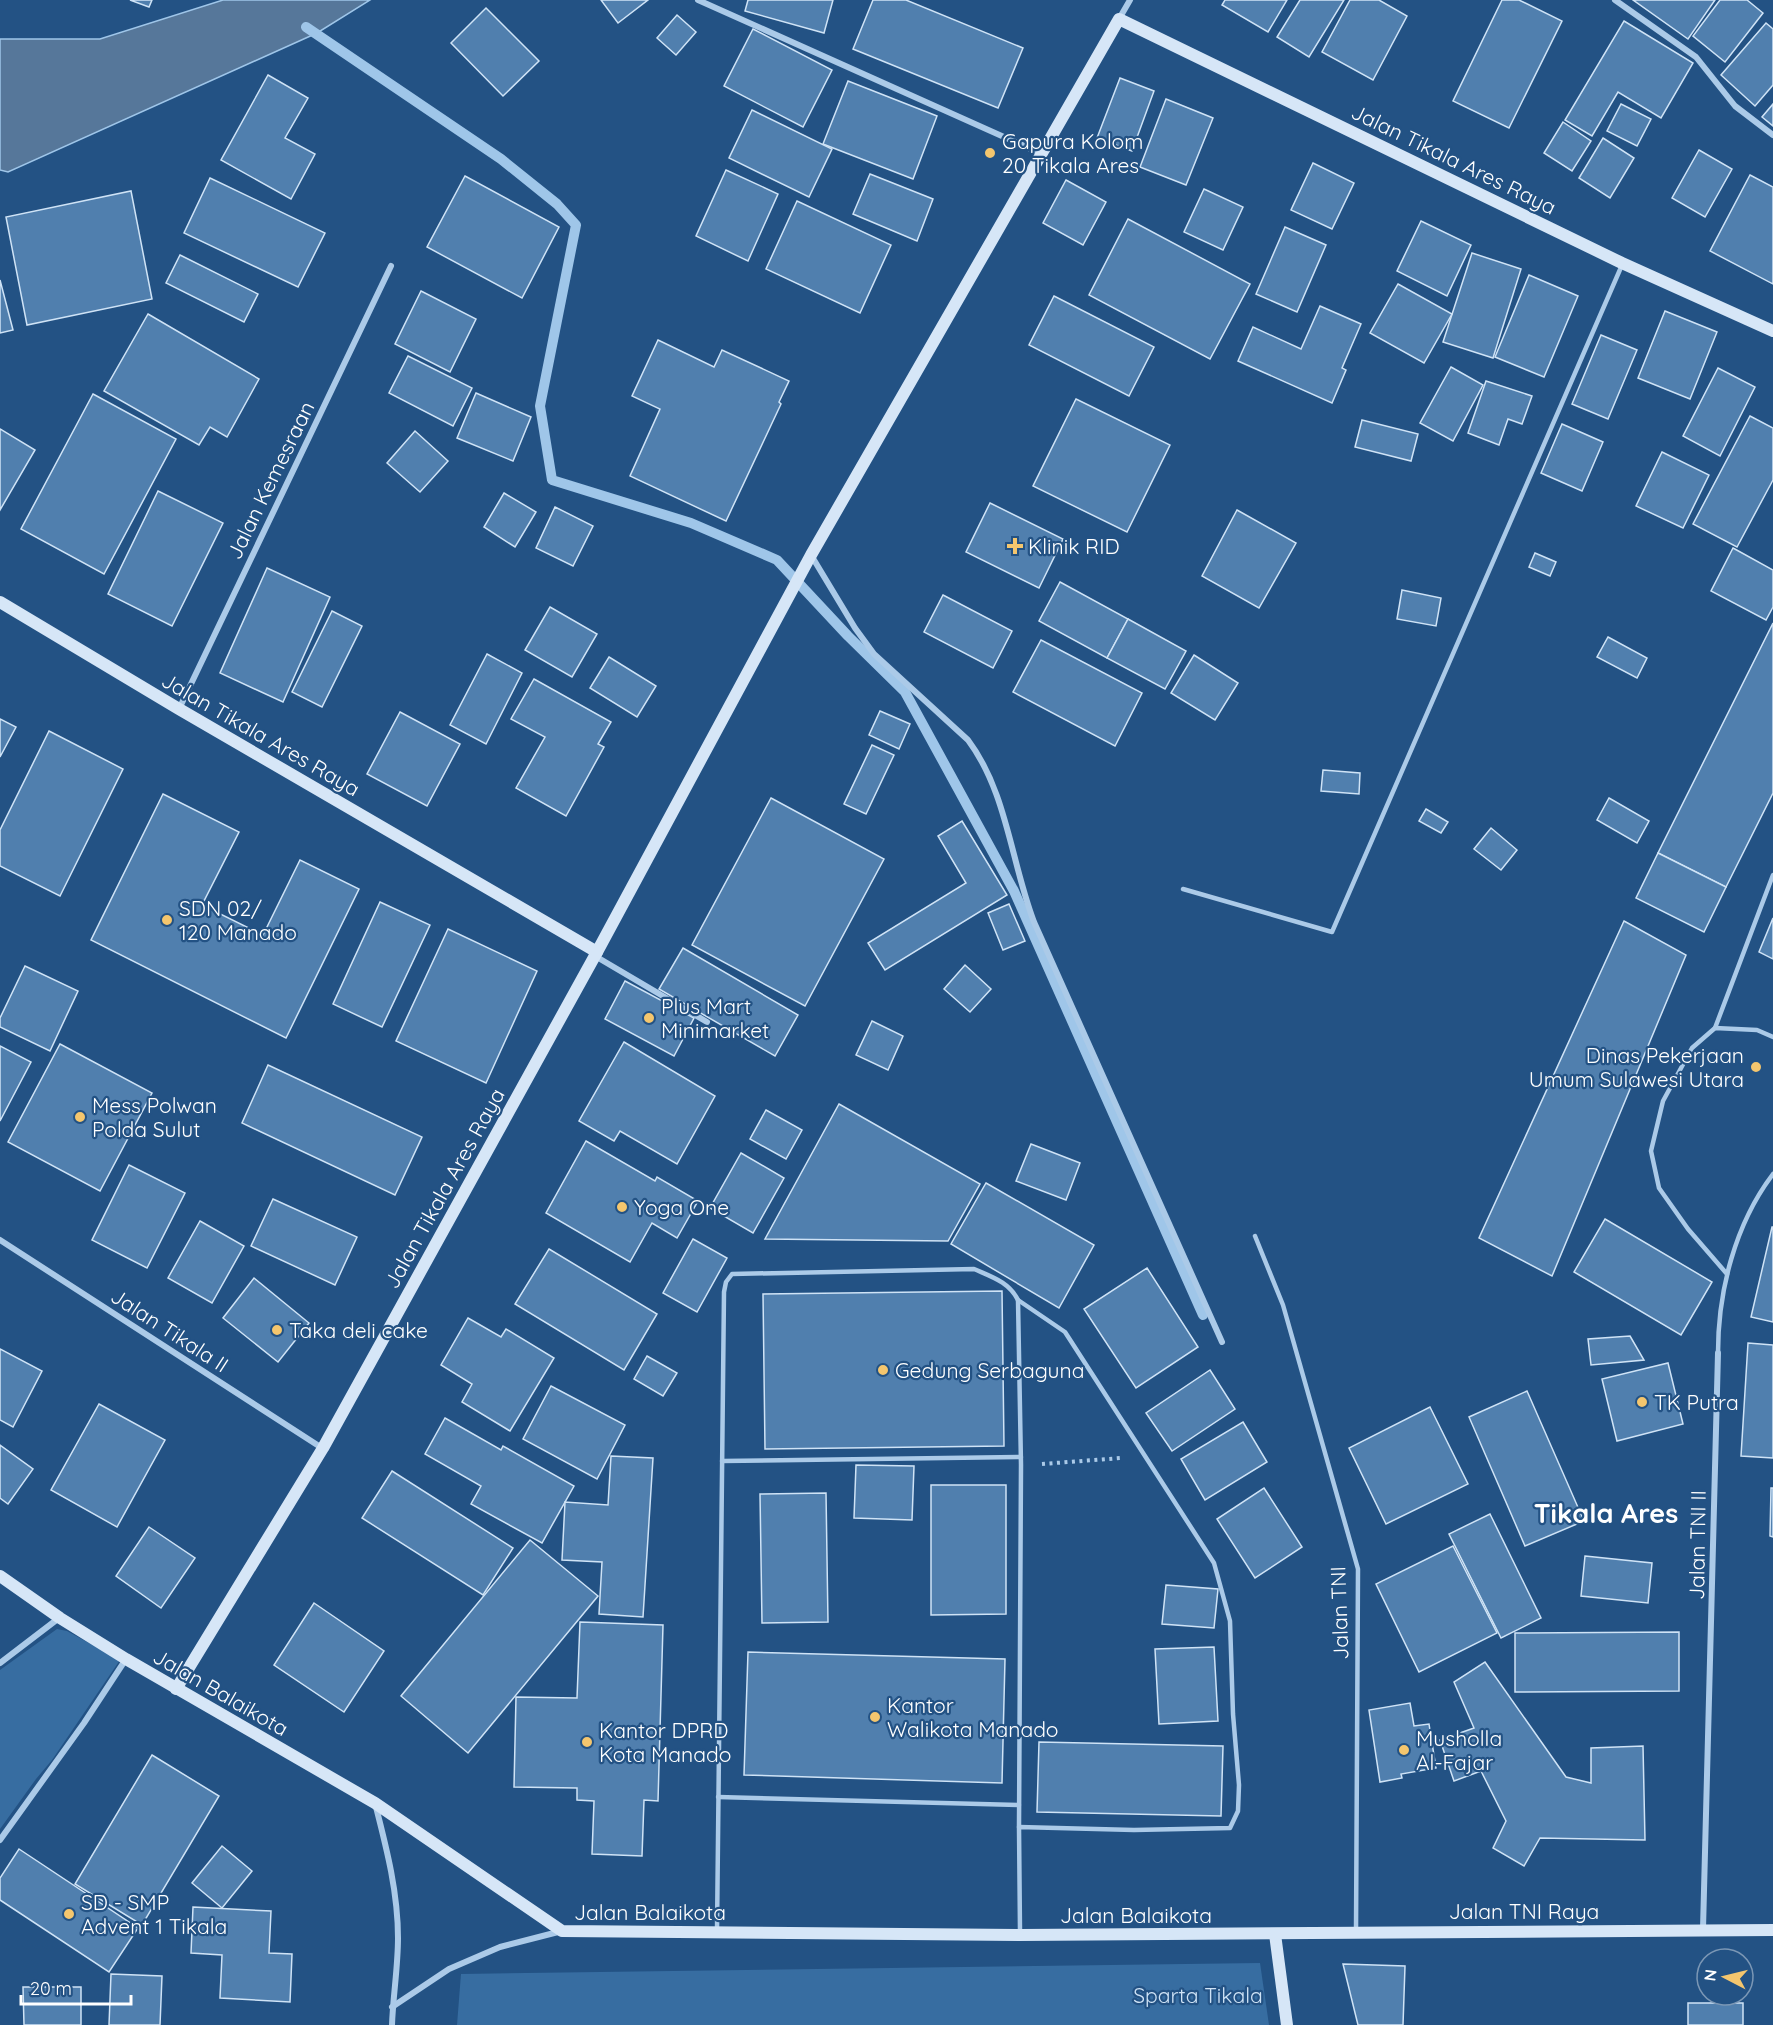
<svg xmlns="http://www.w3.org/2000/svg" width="1773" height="2025" viewBox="0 0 1773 2025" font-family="Quicksand,sans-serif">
	<rect width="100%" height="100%" fill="#235284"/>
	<g fill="#376da1">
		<path d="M57,1629l10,2 53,29 -68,100 -16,19 -36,50v-159z"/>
		<path d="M1260,1963l9,62h-812l4,-51z"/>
	</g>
	<path fill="#56779a" stroke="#9fc6e9" stroke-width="1.5" d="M223,0h147l-53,33 -309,139 -8,-2v-131h100z"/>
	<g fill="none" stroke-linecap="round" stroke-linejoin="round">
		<path stroke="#9fc6e9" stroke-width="10" d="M306,27l195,132 56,45 19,21 -36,181 12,74 139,43 86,37 71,76 57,56 109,199 189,424"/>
	</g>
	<g fill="#507fae" stroke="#cfe3f6" stroke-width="1.5">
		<path d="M130,0h22l-3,7z"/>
		<path d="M601,0h47l-30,23z"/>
		<path d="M748,0h85l-9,33 -79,-22z"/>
		<path d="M873,0h33l117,48 -25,60 -145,-59z"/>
		<path d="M1225,0h62l-19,32 -46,-27z"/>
		<path d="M1300,0h44l-35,57 -32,-20z"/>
		<path d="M1350,0h29l28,16 -34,64 -51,-28z"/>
		<path d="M1502,0h17l43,21 -53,107 -56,-27z"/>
		<path d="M1633,0h82l-27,39z"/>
		<path d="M1720,0h27l16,13 -38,49 -32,-26z"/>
		<path d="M486,8l53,53 -36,35 -52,-53z"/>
		<path d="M677,15l19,17 -20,23 -19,-17z"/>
		<path d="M1624,21l69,42 -32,55 -43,-26 -26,44 -27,-16z"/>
		<path d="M1766,23l7,6v56l-18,21 -34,-31z"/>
		<path d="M753,29l79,41 -29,57 -79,-41z"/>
		<path d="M268,75l40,23 -23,40 30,16 -24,45 -70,-39z"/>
		<path d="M1120,78l34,13 -22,60 -35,-13z"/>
		<path d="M848,81l89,35 -24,63 -90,-35z"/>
		<path d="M1166,99l47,19 -27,67 -46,-18z"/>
		<path d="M1621,104l30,15 -14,27 -30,-15z"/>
		<path d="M1773,104v22l-11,-9z"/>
		<path d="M752,110l80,39 -23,48 -80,-39z"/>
		<path d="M1563,122l28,19 -19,30 -28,-18z"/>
		<path d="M1603,138l31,20 -24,40 -31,-20z"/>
		<path d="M1699,150l33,19 -27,48 -33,-19z"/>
		<path d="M1313,163l41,20 -22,46 -41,-19z"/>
		<path d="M726,170l52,24 -30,67 -52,-25z"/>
		<path d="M870,174l63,25 -16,42 -64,-27z"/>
		<path d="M1750,175l23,12v97l-63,-33z"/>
		<path d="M465,176l94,51 -37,71 -95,-51z"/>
		<path d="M210,178l115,55 -27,54 -114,-54z"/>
		<path d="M1066,180l40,22 -23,43 -40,-22z"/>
		<path d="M1204,189l39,18 -20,43 -39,-18z"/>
		<path d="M131,191l21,108 -125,26 -21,-108z"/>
		<path d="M797,201l94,44 -31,68 -94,-44z"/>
		<path d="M1128,219l122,65 -40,75 -121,-64z"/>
		<path d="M1421,221l50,24 -24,51 -50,-25z"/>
		<path d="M1285,227l41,18 -29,67 -41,-18z"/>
		<path d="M1472,253l49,16 -28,89 -50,-16z"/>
		<path d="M180,255l78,39 -14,28 -78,-39z"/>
		<path d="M1529,275l49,21 -34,81 -49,-20z"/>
		<path d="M0,280l13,50 -13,3z"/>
		<path d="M1398,284l54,30 -28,49 -54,-30z"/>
		<path d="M421,291l55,28 -26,53 -55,-28z"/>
		<path d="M1054,296l100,51 -25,49 -100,-51z"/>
		<path d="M1320,306l41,18 -19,44 4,2 -14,33 -94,-42 15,-34 48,22z"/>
		<path d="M1665,311l52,21 -27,67 -52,-21z"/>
		<path d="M148,314l111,65 -32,58 -17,-10 -11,18 -95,-54z"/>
		<path d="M1601,335l36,15 -29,69 -36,-15z"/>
		<path d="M658,340l56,27 8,-17 67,31 -10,21 2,2 -55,117 -96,-45 30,-67 -28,-13z"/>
		<path d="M408,356l64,32 -19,38 -64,-33z"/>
		<path d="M1451,367l32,18 -30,56 -33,-18z"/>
		<path d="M1718,368l37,19 -35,69 -37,-20z"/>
		<path d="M1486,381l46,15 -10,28 -14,-5 -9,26 -31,-12z"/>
		<path d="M476,393l55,24 -18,44 -56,-23z"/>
		<path d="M93,394l83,45 -72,135 -83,-45z"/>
		<path d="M1076,399l94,46 -43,87 -94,-46z"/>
		<path d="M1750,416l23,12v52l-36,67 -44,-23z"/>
		<path d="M1362,420l56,14 -7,27 -56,-14z"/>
		<path d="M1562,424l41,18 -21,49 -41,-18z"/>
		<path d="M0,429l35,21 -35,60z"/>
		<path d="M415,431l33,30 -28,31 -33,-29z"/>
		<path d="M1662,452l47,23 -26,53 -47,-22z"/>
		<path d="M158,491l65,32 -51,103 -64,-32z"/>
		<path d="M504,493l32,19 -21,35 -31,-20z"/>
		<path d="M990,503l73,36 -24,49 -73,-36z"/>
		<path d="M555,507l38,19 -20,40 -37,-18z"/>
		<path d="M1237,510l59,33 -37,65 -57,-32z"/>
		<path d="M1733,548l40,22v37l-7,13 -55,-29z"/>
		<path d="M1535,553l21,9 -6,14 -21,-9z"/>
		<path d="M267,568l63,29 -47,105 -63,-29z"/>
		<path d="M1060,582l68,37 -21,39 -68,-37z"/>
		<path d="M1402,590l39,8 -5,28 -39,-7z"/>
		<path d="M943,595l69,36 -19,37 -69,-36z"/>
		<path d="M550,607l47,27 -25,43 -47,-27z"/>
		<path d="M332,611l30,15 -40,81 -30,-15z"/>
		<path d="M1128,619l58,32 -21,38 -58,-31z"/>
		<path d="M1773,623v170l-47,94 -68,-34z"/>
		<path d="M1608,637l39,21 -10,20 -40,-21z"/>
		<path d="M1041,640l101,53 -27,53 -102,-54z"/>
		<path d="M487,654l35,19 -36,71 -36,-19z"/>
		<path d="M1194,655l44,28 -23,37 -44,-27z"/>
		<path d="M609,657l47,29 -19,31 -47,-29z"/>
		<path d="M534,679l77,43 -13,22 6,3 -38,69 -50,-28 29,-51 -34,-18z"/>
		<path d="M880,711l30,13 -11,25 -30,-14z"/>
		<path d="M400,712l60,32 -33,62 -60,-32z"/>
		<path d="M0,719l16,8 -16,30z"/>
		<path d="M49,731l74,38 -63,127 -60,-30v-36z"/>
		<path d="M872,745l22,10 -28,59 -22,-10z"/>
		<path d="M1323,770l37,3 -1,21 -38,-3z"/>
		<path d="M163,794l76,38 -37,73 61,30 37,-75 59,29 -73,149 -195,-98z"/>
		<path d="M771,798l113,61 -79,147 -113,-61z"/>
		<path d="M1609,798l40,23 -12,22 -40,-23z"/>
		<path d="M1426,809l22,13 -7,11 -22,-12z"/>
		<path d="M962,821l45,74 -122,75 -17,-27 98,-60 -28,-47z"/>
		<path d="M1491,828l26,22 -16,20 -27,-21z"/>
		<path d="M1658,853l68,34 -22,45 -68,-34z"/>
		<path d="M380,902l50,23 -48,102 -49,-23z"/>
		<path d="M1009,904l16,37 -22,9 -15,-37z"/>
		<path d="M1773,918v41l-14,-7z"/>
		<path d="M1624,921l62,34 -134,321 -73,-38z"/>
		<path d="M448,929l89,42 -51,112 -90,-42z"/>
		<path d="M683,948l115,67 -23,41 -116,-67z"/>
		<path d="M965,965l26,24 -21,23 -26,-23z"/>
		<path d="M25,966l53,25 -28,60 -50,-24v-9z"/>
		<path d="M625,981l69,37 -20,38 -69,-37z"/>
		<path d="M872,1021l31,15 -15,34 -32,-15z"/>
		<path d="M624,1042l91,54 -38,68 -57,-33 -6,10 -35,-20z"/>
		<path d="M60,1044l92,49 -52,98 -92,-49z"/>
		<path d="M0,1046l31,16 -31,59z"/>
		<path d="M268,1065l154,72 -27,58 -153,-72z"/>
		<path d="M839,1104l141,80 -32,57 -183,-2z"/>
		<path d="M766,1110l36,20 -16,29 -36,-20z"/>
		<path d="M586,1141l69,40 2,-4 41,24 -21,37 -25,-15 -22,39 -84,-49z"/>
		<path d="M1031,1144l49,19 -14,37 -50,-19z"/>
		<path d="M741,1153l43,25 -31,55 -43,-25z"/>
		<path d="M129,1165l56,28 -38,75 -55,-28z"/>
		<path d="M986,1183l108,62 -35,63 -108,-64z"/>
		<path d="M273,1199l84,38 -22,48 -84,-39z"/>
		<path d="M1605,1219l107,63 -31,53 -107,-63z"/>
		<path d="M200,1221l44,25 -32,57 -44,-25z"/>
		<path d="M1772,1227h1v95l-22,-5z"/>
		<path d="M693,1239l34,19 -30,54 -34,-19z"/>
		<path d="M549,1249l108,65 -33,56 -109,-66z"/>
		<path d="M1147,1268l51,79 -62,41 -52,-79z"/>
		<path d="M254,1278l55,45 -31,39 -55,-44z"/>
		<path d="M1002,1291l2,155 -239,3 -2,-155z"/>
		<path d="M468,1318l33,19 5,-8 48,29 -44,73 -48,-29 10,-18 -31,-19z"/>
		<path d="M1630,1336l14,24 -53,5 -3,-26z"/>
		<path d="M1748,1343l25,2v113l-32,-2z"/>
		<path d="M0,1349l42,22 -29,56 -13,-7z"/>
		<path d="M647,1356l30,17 -14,23 -29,-17z"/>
		<path d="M1668,1363l15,61 -66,17 -15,-62z"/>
		<path d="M1210,1370l25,39 -63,42 -26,-38z"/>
		<path d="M551,1386l74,39 -28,54 -74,-40z"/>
		<path d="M1527,1391l57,130 -59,25 -56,-129z"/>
		<path d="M99,1404l66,36 -48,87 -66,-37z"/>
		<path d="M1430,1407l38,77 -82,40 -37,-76z"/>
		<path d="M445,1418l56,32 2,-4 71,40 -32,57 -71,-39 10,-18 -56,-32z"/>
		<path d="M1243,1422l24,40 -62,38 -24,-41z"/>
		<path d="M0,1445l33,24 -25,35 -8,-6z"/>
		<path d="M611,1456l42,2 -10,159 -44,-3 3,-52 -40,-2 3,-58 43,3z"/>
		<path d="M856,1465l58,1 -2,54 -58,-2z"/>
		<path d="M392,1471l121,77 -30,47 -121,-77z"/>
		<path d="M931,1485h75v129l-75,1z"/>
		<path d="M1264,1488l38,59 -47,31 -38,-59z"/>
		<path d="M1771,1488h2v49l-3,-1z"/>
		<path d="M826,1493l2,129 -66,1 -2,-129z"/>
		<path d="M1490,1514l51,104 -40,20 -52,-104z"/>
		<path d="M149,1527l46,31 -34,50 -45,-32z"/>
		<path d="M530,1540l68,56 -130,157 -67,-57z"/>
		<path d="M1453,1546l44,87 -78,39 -43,-88z"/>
		<path d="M1585,1556l67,7 -4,40 -67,-7z"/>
		<path d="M1166,1585l52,4 -4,39 -52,-4z"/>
		<path d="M314,1603l70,48 -40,61 -70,-47z"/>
		<path d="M580,1622l83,3 -5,176 -14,-1 -2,56 -50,-2 2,-53 -17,-1v-12l-63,-1 2,-90 61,1z"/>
		<path d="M1679,1632v59l-164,1v-59z"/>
		<path d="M1214,1647l4,74 -59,3 -4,-75z"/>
		<path d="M748,1652l257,7 -3,124 -258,-8z"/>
		<path d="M1485,1662l81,115 25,6v-35l52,-2 2,94 -105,-2 -16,28 -31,-18 13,-27 -25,-50 -27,10 -14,-41 34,-12 -20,-46z"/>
		<path d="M1410,1703l4,23 15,-2 7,44 -35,6 1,4 -22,4 -11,-72z"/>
		<path d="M1039,1742l184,4 -2,70 -184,-4z"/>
		<path d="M152,1755l67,41 -77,129 -67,-41z"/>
		<path d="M222,1846l30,25 -30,37 -30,-25z"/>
		<path d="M19,1849l119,79 -29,44 -109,-72v-22z"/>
		<path d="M193,1907l78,4 -2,42 23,1 -2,48 -70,-4 2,-43 -31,-2z"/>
		<path d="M1343,1964l62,2 -2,59h-45z"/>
		<path d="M111,1974l51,2 -2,49h-51z"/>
		<path d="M23,1987h58v38h-57z"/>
		<rect x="1688" y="2003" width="55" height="22"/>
	</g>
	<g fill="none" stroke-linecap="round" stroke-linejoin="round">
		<path stroke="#abcae8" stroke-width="4" stroke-dasharray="3 4.5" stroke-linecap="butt" d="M1042,1464l79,-6"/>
		<g stroke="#abcae8" stroke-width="4.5">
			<path d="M1183,889l149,43 290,-667"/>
			<path d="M1715,1028l58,-153"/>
			<path d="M1255,1236l28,69 75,264 -2,362"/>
			<path d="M1727,1274l-39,-45 -29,-41 -8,-37 12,-50 29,-53 23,-20 42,2 16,7"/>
			<path d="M1018,1300l47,32 149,231 16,58 3,93 6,71 -1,26 -8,17 -96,2 -115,-3 1,105"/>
			<path d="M1718,1353c0,-62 17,-129 55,-179"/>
			<path d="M722,1461l299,-4"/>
			<path d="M718,1797l301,8"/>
			<path d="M717,1931l7,-639 2,-10 6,-8 242,-5c18,8 35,13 44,31l3,165 -2,362"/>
		</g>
		<g stroke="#abcae8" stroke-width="6">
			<path d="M698,0l344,154"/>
			<path d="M1615,0l81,57 39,49 38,29"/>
			<path d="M1119,19l11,-19"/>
			<path d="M811,555l44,73 19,26 94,86c39,52 43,122 66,182l188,420"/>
			<path d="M179,709l212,-443"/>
			<path d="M595,956l112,66"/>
			<path d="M0,1240l322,208"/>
			<path d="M0,1663l59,-45"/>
			<path d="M376,1807c11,43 22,86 22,131 0,29 -5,58 -6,87"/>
			<path d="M0,1840l84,-117 42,-64"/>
			<path d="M1703,1929l15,-576"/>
			<path d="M392,2007l57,-38 51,-22 62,-16"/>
		</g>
		<g stroke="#d6e6f7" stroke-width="12">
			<path d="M0,602l179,107 418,243"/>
			<path d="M0,1576l60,42 66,41 249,144 187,128 458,4 753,-5"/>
			<path d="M176,1689l147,-241 274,-496 214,-397 308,-536 503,244 151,68"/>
			<path d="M1275,1934l12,91"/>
		</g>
	</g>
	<g fill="#f4c66e" stroke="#235284" stroke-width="2">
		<circle cx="990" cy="153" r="6"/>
		<path d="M1012 537h6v6h6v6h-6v6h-6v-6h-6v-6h6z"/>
		<circle cx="167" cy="920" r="6"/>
		<circle cx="649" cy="1018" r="6"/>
		<circle cx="1756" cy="1067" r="6"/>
		<circle cx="80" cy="1117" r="6"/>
		<circle cx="622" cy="1207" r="6"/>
		<circle cx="277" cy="1330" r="6"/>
		<circle cx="883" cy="1370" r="6"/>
		<circle cx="1642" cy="1402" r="6"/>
		<circle cx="875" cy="1717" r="6"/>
		<circle cx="587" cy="1742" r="6"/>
		<circle cx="1404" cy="1750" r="6"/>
		<circle cx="69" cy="1914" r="6"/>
	</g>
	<g text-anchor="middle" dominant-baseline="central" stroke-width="4.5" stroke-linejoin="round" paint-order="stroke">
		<g font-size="21" fill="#fff" stroke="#235284" text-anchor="start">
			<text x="1002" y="141">Gapura Kolom<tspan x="1002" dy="24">20 Tikala Ares</tspan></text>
			<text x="1028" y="546">Klinik RID</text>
			<text x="179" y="908">SDN 02/<tspan x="179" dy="24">120 Manado</tspan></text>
			<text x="661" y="1006">Plus Mart<tspan x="661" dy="24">Minimarket</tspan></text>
			<text x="1744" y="1055" text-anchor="end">Dinas Pekerjaan<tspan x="1744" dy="24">Umum Sulawesi Utara</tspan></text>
			<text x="92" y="1105">Mess Polwan<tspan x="92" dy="24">Polda Sulut</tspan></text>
			<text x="634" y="1207">Yoga One</text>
			<text x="289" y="1330">Taka deli cake</text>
			<text x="895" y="1370">Gedung Serbaguna</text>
			<text x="1654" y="1402">TK Putra</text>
			<text x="887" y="1705">Kantor<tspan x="887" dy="24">Walikota Manado</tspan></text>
			<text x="599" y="1730">Kantor DPRD<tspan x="599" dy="24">Kota Manado</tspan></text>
			<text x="1416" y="1738">Musholla<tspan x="1416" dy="24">Al-Fajar</tspan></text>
			<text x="81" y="1902">SD - SMP<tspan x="81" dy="24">Advent 1 Tikala</tspan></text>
		</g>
		<g font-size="21" fill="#fff" stroke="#235284">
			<text transform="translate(1454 159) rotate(26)">Jalan Tikala Ares Raya</text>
			<text transform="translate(270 480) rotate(-64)">Jalan Kemesraan</text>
			<text transform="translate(261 734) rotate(30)">Jalan Tikala Ares Raya</text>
			<text transform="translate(444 1188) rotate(-61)">Jalan Tikala Ares Raya</text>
			<text transform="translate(170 1330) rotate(33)">Jalan Tikala II</text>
			<text transform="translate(1697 1545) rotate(-89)">Jalan TNI II</text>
			<text transform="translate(1339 1613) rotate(-92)">Jalan TNI</text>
			<text transform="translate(221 1692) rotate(30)">Jalan Balaikota</text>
			<text x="1524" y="1911">Jalan TNI Raya</text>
			<text x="650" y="1912">Jalan Balaikota</text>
			<text x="1136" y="1915">Jalan Balaikota</text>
		</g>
		<g font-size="21" fill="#cfe3f6" stroke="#235284">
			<text x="1198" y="1995">Sparta Tikala</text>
		</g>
		<g font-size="27" font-weight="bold" fill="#fff" stroke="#235284">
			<text x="1606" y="1513">Tikala Ares</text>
		</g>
	</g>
	<g transform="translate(1725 1977) rotate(277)"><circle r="28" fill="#235284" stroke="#7b97b5" stroke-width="1.5"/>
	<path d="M0-4.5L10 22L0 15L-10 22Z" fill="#f4c66e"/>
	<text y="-9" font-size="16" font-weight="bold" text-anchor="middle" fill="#ffffff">N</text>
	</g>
	<path d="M21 1995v9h110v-9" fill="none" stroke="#ffffff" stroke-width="3"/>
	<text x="30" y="1995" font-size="18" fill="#ffffff" stroke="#235284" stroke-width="4.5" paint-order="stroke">20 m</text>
</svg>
